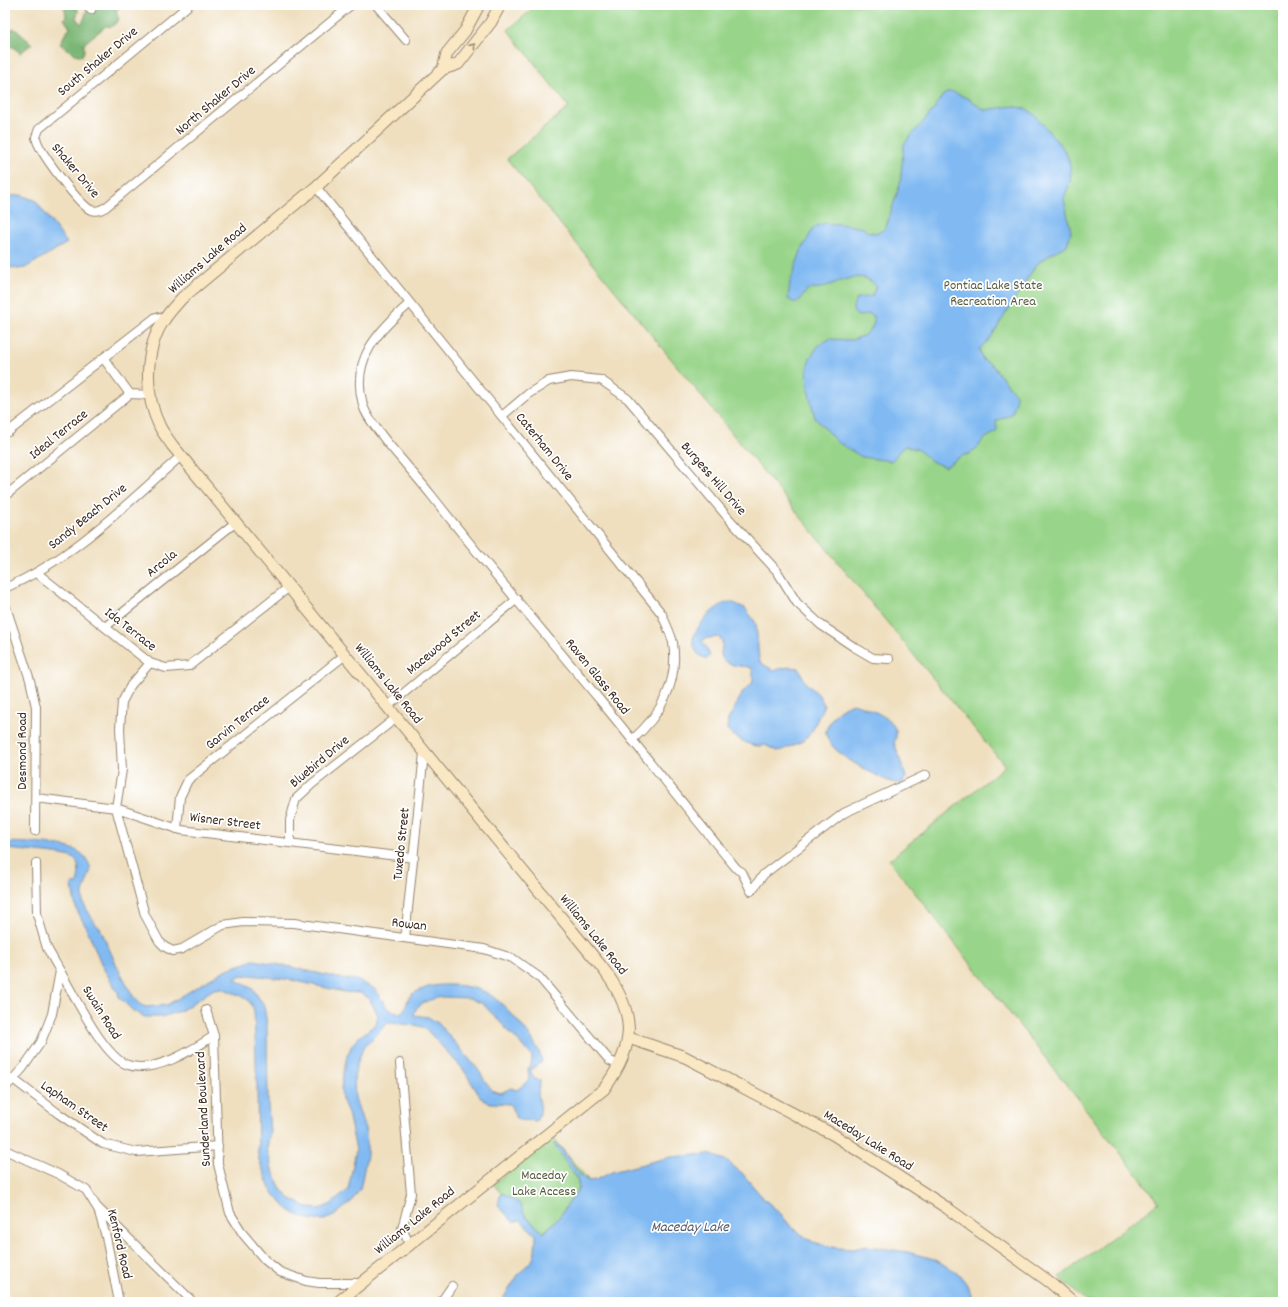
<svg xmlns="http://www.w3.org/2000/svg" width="1288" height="1307" viewBox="0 0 1288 1307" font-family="Dekko,sans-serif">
	<rect width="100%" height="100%" fill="#fff"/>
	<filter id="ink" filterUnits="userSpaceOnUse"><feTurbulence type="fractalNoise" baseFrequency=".025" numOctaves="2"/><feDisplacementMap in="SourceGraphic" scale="8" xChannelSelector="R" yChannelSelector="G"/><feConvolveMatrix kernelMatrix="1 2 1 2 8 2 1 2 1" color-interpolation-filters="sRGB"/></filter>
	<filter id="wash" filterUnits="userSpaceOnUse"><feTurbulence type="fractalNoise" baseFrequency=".012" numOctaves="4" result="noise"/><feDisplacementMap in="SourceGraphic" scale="16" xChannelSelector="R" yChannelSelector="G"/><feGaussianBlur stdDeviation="0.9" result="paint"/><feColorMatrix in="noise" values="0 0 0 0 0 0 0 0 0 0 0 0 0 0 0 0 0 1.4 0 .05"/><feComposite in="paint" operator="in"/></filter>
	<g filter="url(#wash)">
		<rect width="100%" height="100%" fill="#efdfbf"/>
		<g fill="#98d489" stroke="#6a7f54">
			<path d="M537,5h746v1297h-197l-26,-25 99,-75 -270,-342 116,-94 -498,-607 62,-52 -61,-77z"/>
			<path d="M553,1138l36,43c-17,-7 -21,-32 -35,-38l23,36 2,9 -19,28 -17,17 -40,-40 -1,1 -9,-10z"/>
		</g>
		<g fill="#7ab675" stroke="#5a704a">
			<path d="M61,5h16l1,7 -2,6 5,6c5,-6 4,-13 9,-19h31l-5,6 3,9 -8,7 -5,-1c-8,7 -15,11 -22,18v8l-2,4 -7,-2 -15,-10 5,-10 5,-6 -6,-9 2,-3 -1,-7z"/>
			<path d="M14,28l18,16 -12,9 -8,-7 -7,7v-18z"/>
		</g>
		<g fill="#81baf2" stroke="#5e7288" fill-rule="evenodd">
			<path d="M953,92l14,6 18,12 28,-4 14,3 8,6 30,36 4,9 2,11 -1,11 -6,17 7,33 -4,13 -17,9 -14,11 -46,74 -11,10 4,11 9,5 24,30v7l-4,11 -4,3 -12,5 1,8 -1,3 -12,7 -6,8 -9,7 -8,2 -16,11 -14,-6 -12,-11 -13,-4c-8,3 -9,11 -15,15l-29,-4 -25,-15 -22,-24 -7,-28 -1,-22 3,-10 8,-12 11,-7 23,1 11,-4 8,-7 3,-6 -1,-7 -3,-2c-3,0 -6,2 -10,2 -10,-1 -8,-13 -2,-18l14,-2 4,-10c-13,-16 -31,-6 -47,-1 -7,3 -14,4 -22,5l-7,10 -5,3 -7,-4 2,-17 11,-31 13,-24 11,-4 23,2 16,3 2,3 8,2 8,-2 4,-4 14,-43 4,-40 31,-36 7,-12 6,-4z"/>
			<path d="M20,195l15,5 32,43 -42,25 -7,1 -13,-3v-69z"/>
			<path d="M731,602l14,6 11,15 3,37 3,4 12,6 15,-3 10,1 6,14 14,13 5,10 -12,26 -9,10 -20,9 -6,1 -12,-6c-10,5 -32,-8 -38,-16l1,-9 15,-28 10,-10v-12l-4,-3c-8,-1 -27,-1 -28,-13 0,-4 2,-8 1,-13l-3,-4 -11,1 -6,2 8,15 -3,4c-10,-3 -14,-11 -14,-20 3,-13 24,-37 38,-37z"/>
			<path d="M853,703c15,5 53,18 41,39l12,35 -4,7c-13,-1 -22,-7 -34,-13 -12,-7 -44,-23 -42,-41 1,-2 3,-6 4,-8 6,-11 12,-15 23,-19z"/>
			<path d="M5,842c18,1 60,1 74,10 6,3 10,11 12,17l-8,24v10l12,20 5,5 15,34 18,34 8,9 5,2 21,-2 58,-35 29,-10 37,7 47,11 18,2 19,9 13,20 12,4c7,-4 6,-12 11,-18 4,-3 12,-6 17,-8 14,-4 41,-2 55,4 17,6 58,52 59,71l-12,8 4,9 6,1c1,5 -2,7 -2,12 1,13 6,18 -2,29l-17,-1 -3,-2 -6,-14 -19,-1 -7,-2 -5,-6 -16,-26 -38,-41 -10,-3 -27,-2 -25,25 -7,19 -2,13 1,18 10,31 2,12v14l-7,34 -9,13 -17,14 -10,4h-13l-16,-6 -10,-7 -15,-18 -12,-32 -1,-71 -3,-75 -2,-6 -6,-7 -24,-10 -8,1 -32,21 -20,7h-17l-12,-6 -14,-14 -1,-5 -15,-24 -17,-41 -10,-18 -4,-23v-2h5c2,-8 4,-20 -4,-26 -7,-4 -56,-8 -68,-9zM250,975l42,5 52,12 16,1 9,5 9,17 -2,9 -18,14 -6,7 -5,11 -4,18 -2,15 1,10 6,14 8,37 -8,40 -18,15 -11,4 -10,-1 -20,-10 -8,-9 -9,-20 -5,-21 3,-17 -2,-26 -1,-80 -3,-19 -11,-17 -17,-9 2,-4zM444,997l25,1 14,6 49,52v6l-4,7 1,11 -12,10 -6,-2 -10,5 -10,-3 -14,-22 -39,-45 -10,-6 -14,-2c1,-12 19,-17 30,-18z"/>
			<path d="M553,1143c15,6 19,31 36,38l7,-1 16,-8 58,-15 39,-3 16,6 17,13 21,25 17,15 12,15 21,14 23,6 17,1 14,-3 40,6 27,7 23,13 9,11 9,19h-474l17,-27 15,-16 2,-7 1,-17 -16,-15 -7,2 -15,-17 2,-9 3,-3 17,11 6,13 18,16 16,-17 19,-28 -2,-9z"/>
		</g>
	</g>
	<g filter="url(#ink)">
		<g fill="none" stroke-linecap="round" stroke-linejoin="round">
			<g stroke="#95846e" stroke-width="10">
				<g id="street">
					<path d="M87,5l4,5"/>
					<path d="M189,5l-150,124 -3,8c1,13 41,64 53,72 6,4 12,1 17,-2l245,-202"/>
					<path d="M376,5l30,35"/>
					<path d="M316,187l346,427c3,9 9,19 11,29 6,39 -12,72 -41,97"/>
					<path d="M409,304c-31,28 -59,55 -46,101 3,12 15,25 23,36 15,18 31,36 46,55 54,69 111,135 167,203 46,56 91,114 138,170l5,3 9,19 13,-17 80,-61 82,-38"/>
					<path d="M104,359l26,35 20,1"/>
					<path d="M502,416l26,-22 21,-13 22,-4 30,3 27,19 102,121 47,51 20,32 24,22 33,22 19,11 16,1"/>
					<path d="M8,432l148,-115 8,3"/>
					<path d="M5,496l125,-102"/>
					<path d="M37,573l113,90 16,5 23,-2 100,-79"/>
					<path d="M5,588c68,-29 121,-84 176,-132"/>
					<path d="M5,604l25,76 6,27 -1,124"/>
					<path d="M105,627l131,-105"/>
					<path d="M150,663l-19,22 -9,17 -2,26 2,42 -6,38 29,107 14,26 6,6 8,4 9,-2 41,-24 20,-3 51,1 190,26 28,9 27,19 71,84 10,4"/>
					<path d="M387,707l130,-108"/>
					<path d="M36,798l80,10 65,22 233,28"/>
					<path d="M177,829l3,-32 8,-17 157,-125"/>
					<path d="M290,843v-23l6,-21 16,-15 84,-66"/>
					<path d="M405,938l19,-185"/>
					<path d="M60,971c13,22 44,87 68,94 27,9 64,-15 86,-29"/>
					<path d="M206,1010l8,26 4,128 12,49 13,21 22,26 15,12 26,9 13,2h42"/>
					<path d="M400,1063l11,131 -9,35 8,16"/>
					<path d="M13,1079l46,35 44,30 33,8 82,-6"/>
					<path d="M5,1088l18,-20 18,-26 11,-28 8,-43 -13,-23 -10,-34 -1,-51"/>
					<path d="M5,1150l53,24 28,16 12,19 8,28 13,65"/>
					<path d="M99,1209l94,93"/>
					<path d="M441,1302l11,-16"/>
				</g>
			</g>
			<g stroke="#95846e" stroke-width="13">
				<g id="secondary">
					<path d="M443,69l4,-16 18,-22 14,-26"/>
					<path d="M629,1038l56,19 149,78 113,73 104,75 22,19"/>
					<path d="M338,1302l266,-213c34,-46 32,-78 -3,-123l-429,-521c-4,-6 -9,-12 -12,-18 -16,-32 -16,-77 4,-107 5,-8 12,-15 18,-22l134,-111 127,-118 15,-5 33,-42 9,-17"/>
				</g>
			</g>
			<use href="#street" stroke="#fff" stroke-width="8"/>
			<use href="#secondary" stroke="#fae7c3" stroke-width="11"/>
		</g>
		<defs><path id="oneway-chevron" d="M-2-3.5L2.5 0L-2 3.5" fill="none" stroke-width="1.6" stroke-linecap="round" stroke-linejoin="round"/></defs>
		<use stroke="#9a8870" href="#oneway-chevron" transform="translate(473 46) rotate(-51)"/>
	</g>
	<g text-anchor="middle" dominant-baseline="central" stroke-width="3.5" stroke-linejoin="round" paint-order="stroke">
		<g font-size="14" fill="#3b2a1e" stroke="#fff">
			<text transform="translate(98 62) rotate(-40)">South Shaker Drive</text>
			<text transform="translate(216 101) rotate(-40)">North Shaker Drive</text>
			<text transform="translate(75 171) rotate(50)">Shaker Drive</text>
			<text transform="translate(208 259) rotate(-41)">Williams Lake Road</text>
			<text transform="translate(59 435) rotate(-39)">Ideal Terrace</text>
			<text transform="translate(544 447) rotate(51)">Caterham Drive</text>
			<text transform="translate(713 479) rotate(49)">Burgess Hill Drive</text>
			<text transform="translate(88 517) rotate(-39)">Sandy Beach Drive</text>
			<text transform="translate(162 564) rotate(-39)">Arcola</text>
			<text transform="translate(130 630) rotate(38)">Ida Terrace</text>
			<text transform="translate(444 643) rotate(-40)">Macewood Street</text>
			<text transform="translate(597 677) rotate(51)">Raven Glass Road</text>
			<text transform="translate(388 684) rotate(51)">Williams Lake Road</text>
			<text transform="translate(238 723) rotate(-39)">Garvin Terrace</text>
			<text transform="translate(23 751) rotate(-90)">Desmond Road</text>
			<text transform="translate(320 762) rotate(-40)">Bluebird Drive</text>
			<text transform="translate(225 822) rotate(7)">Wisner Street</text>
			<text transform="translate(402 844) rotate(-84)">Tuxedo Street</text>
			<text transform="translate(409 925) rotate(7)">Rowan</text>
			<text transform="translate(593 935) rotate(51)">Williams Lake Road</text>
			<text transform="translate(101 1013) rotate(58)">Swain Road</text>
			<text transform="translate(74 1107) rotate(35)">Lapham Street</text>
			<text transform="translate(204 1109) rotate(-93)">Sunderland Boulevard</text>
			<text transform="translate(868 1141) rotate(32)">Maceday Lake Road</text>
			<text transform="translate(415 1221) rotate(-39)">Williams Lake Road</text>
			<text transform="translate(119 1244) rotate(77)">Kenford Road</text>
		</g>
		<g font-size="14" fill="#575d3e" stroke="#fff">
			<text x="993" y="286">Pontiac Lake State<tspan x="993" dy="16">Recreation Area</tspan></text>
			<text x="544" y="1176">Maceday<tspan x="544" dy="16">Lake Access</tspan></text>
		</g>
		<g font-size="15" font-style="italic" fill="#545c68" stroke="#fff">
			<text x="690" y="1228">Maceday Lake</text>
		</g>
	</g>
	<rect width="1288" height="1307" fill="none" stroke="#fff" stroke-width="20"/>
</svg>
